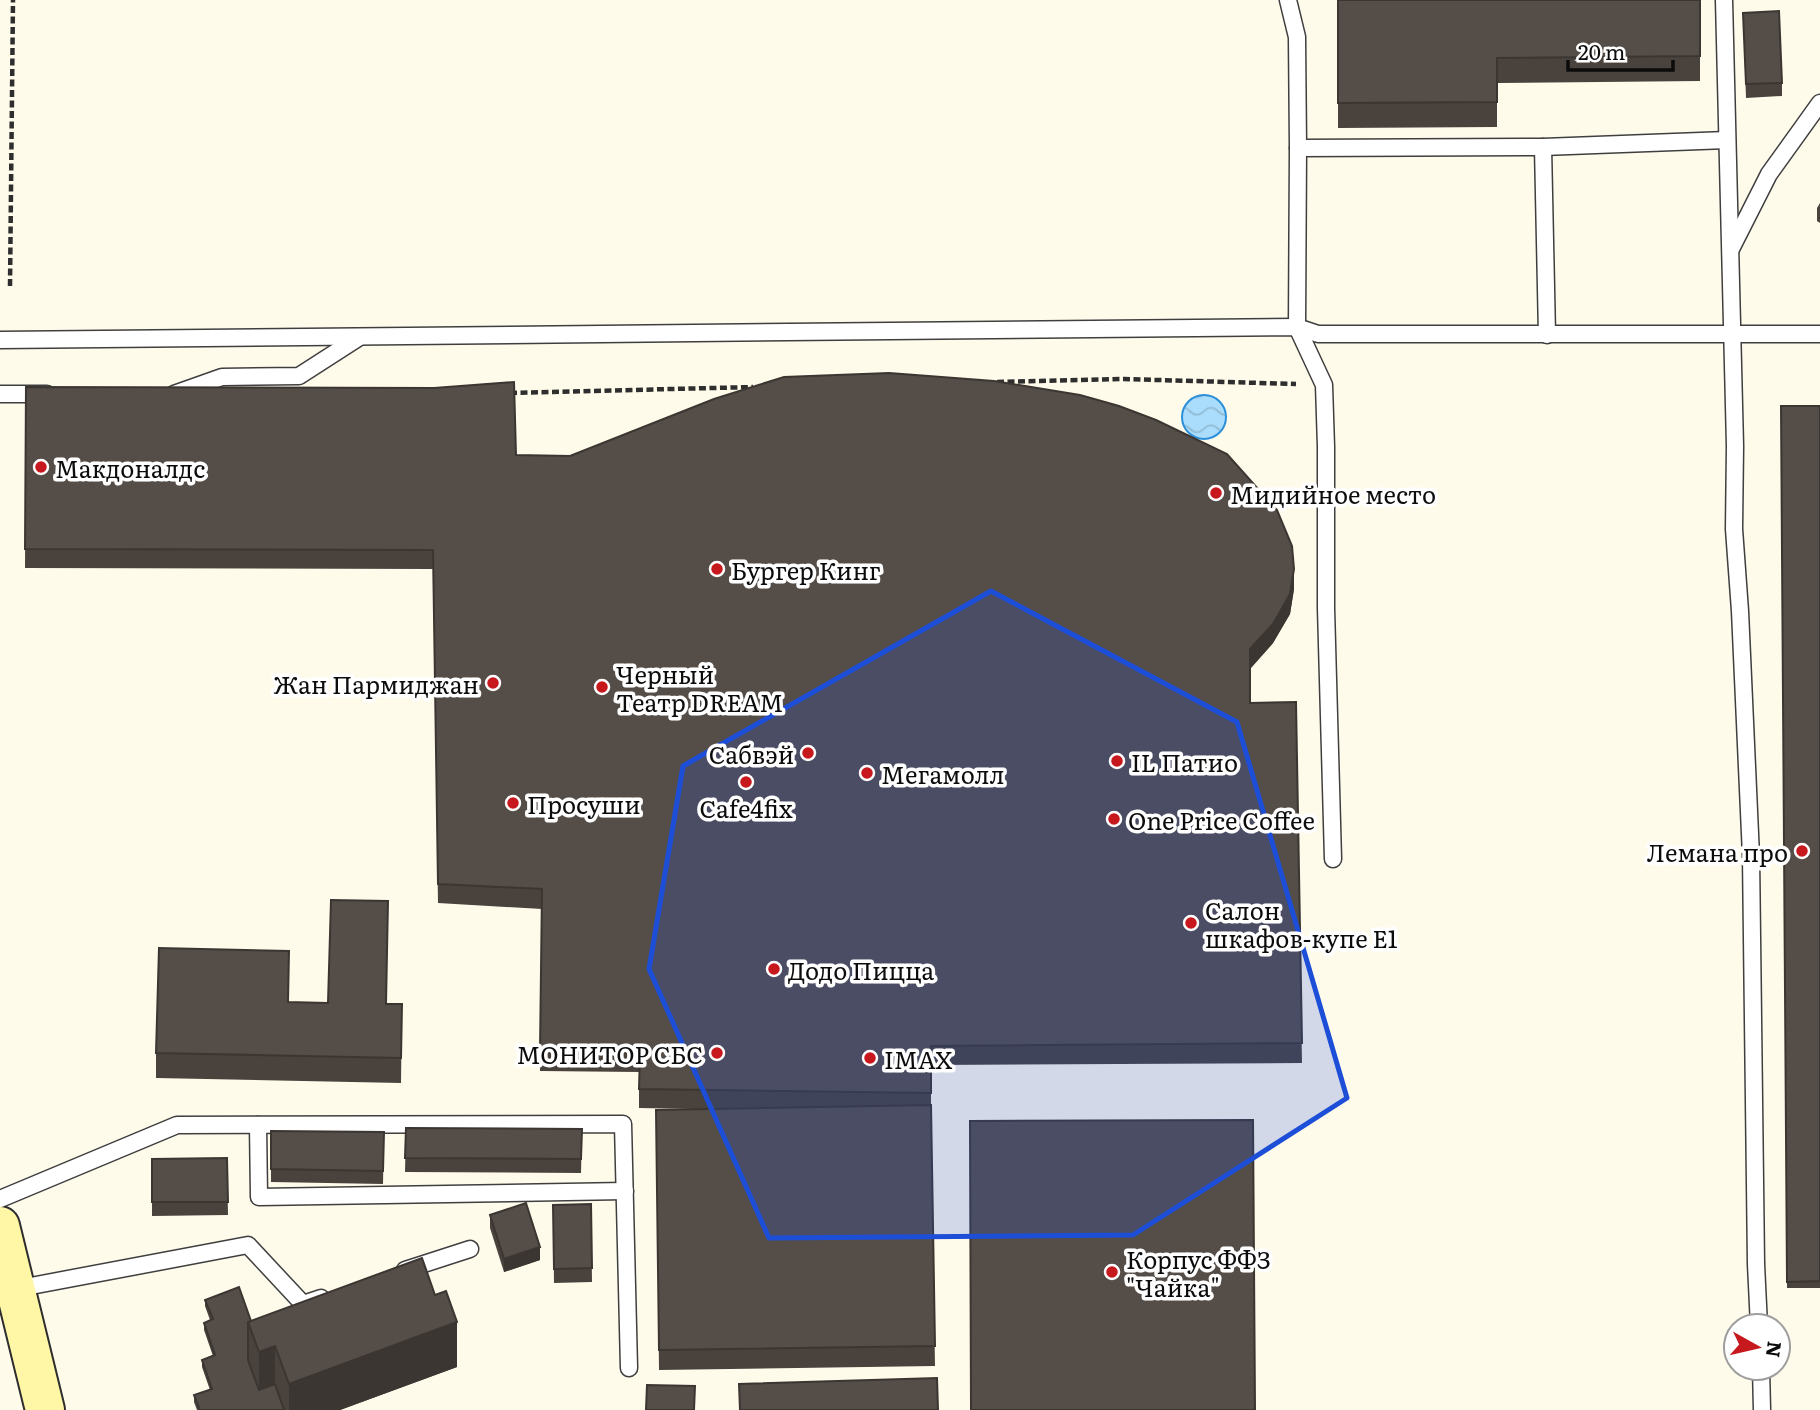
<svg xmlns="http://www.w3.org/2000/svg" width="1820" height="1410" viewBox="0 0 1820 1410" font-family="Literata,serif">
	<defs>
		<pattern id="water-waves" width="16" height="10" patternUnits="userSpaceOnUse" patternTransform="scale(1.75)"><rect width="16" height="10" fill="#aadcfb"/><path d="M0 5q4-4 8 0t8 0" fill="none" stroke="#91bcd6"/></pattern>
	</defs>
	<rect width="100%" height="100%" fill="#fffbeb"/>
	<circle fill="url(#water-waves)" stroke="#2b90d9" stroke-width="2" cx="1204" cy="417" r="22"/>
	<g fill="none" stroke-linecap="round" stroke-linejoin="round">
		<g stroke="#3f3f3f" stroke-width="19">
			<g id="service">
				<path d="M1288,0l9,37 1,111 -1,179 27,58 2,62v161l7,251"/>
				<path d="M1724,0l11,446 -1,83 6,82 11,245 5,408 3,62"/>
				<path d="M1543,147l184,-7"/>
				<path d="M1298,148l245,-1 4,188"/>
				<path d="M1731,249l38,-75 51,-71"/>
				<path d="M0,340l1297,-13 21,7h502"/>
				<path d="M0,394h47"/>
				<path d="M174,394l48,-17 77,-1 59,-38"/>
				<path d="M258,1125l1,72 366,-6"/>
				<path d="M0,1199l177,-74 446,-1 6,244"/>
				<path d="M405,1270l65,-21"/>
				<path d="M15,1289l233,-44 55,59 18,-6"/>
				<path d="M1761,1368l1,42"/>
			</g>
		</g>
		<g stroke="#2e2e2e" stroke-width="42">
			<path id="secondary" d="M0,1226l45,184"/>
		</g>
		<g stroke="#2e2e2e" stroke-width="4.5" stroke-dasharray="7 3.5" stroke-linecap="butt">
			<path d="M10,286l3,-286"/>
			<path d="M997,382l127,-3 172,5"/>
			<path d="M510,393l243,-6"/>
		</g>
		<use href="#service" stroke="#fff" stroke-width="16"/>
		<use href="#secondary" stroke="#fff7a6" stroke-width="38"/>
	</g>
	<g fill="#49423d">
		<path d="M1338,0h362v81l-203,2v44l-159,1z"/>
		<path d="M1743,13l39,70v13l-36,2z"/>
		<path d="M1820,203v20l-3,-2v-13z"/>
		<path d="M26,387l490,68 778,134 -4,25 -17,29 -23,26v34l46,-1 6,361 -371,2v40l4,261 -276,4 -3,-260 37,-1 -54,-1v-36l-99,-1 2,-162 -104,-6 -5,-334 -408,-1z"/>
		<path d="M1781,406h39v882h-33z"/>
		<path d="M288,1002l114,2 -1,79 -245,-5v-25z"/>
		<path d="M406,1128l176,1 -1,44 -176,-1z"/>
		<path d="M271,1131l113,1 -1,52 -112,-2z"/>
		<path d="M227,1158l1,57 -76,1v-57z"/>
		<path d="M591,1204l1,78 -38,1 -1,-78z"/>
		<path d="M490,1215l50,45 -36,12 -14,-44z"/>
		<path d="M205,1300l46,21 206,46 -117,43h-143l-3,-8v-7l16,-5 -8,-23v-7l11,-4 -9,-26v-7l6,-3 -5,-14z"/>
	</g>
	<g fill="#3c3632">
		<path d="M1294,569v20l-4,25 -17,29 -23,26v-20z"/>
		<path d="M540,1247v13l-36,12v-13z"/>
		<path d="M457,1322v45l-117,43h-51v-26z"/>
		<path d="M275,1346v45l-16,5v-44z"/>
	</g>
	<g fill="#554d47" stroke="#3c3632" stroke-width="2">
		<path d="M1338,0h362v56l-203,2v44l-159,1z"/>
		<path d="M1779,11l3,72 -36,1 -3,-71z"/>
		<path d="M889,373l105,8 86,14 39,11 37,14 71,34 50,56 15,36 2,23 -4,25 -17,30 -23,25v54l46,-1 6,341 -371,3v47l-292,-4 1,-36 -100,-1 2,-163 -104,-5 -5,-334 -408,-1 1,-162 408,1 80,-6 2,73 54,1 144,-57 70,-22z"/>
		<path d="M1781,406h39v875l-33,1z"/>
		<path d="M331,900l57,1 -2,103h16l-1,54 -245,-5 3,-105 130,3 -1,51 40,1z"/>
		<path d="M931,1105l4,241 -276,4 -3,-240z"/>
		<path d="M1253,1120l2,290h-284l-1,-289z"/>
		<path d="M406,1128l176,1 -1,30 -176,-1z"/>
		<path d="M271,1131l113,1 -1,39 -112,-2z"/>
		<path d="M227,1158l1,44h-76v-43z"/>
		<path d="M526,1203l14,44 -36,12 -14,-44z"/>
		<path d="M591,1204l1,64 -38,1 -1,-64z"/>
		<path d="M422,1258l13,37 11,-4 11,31 -168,62 -14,-38 -16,6 -11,-30z"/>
		<path d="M239,1287l12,34 -3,1v38l11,30 16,-6 9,26h-84l-6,-15 18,-6 -10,-29 13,-5 -11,-32 9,-4 -8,-19z"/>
		<path d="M937,1378l1,32h-198l-1,-26z"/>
		<path d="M647,1385l48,1 -1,24h-48z"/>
	</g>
	<path fill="#1d4ed8" fill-opacity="0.2" stroke="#1d4ed8" stroke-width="5" stroke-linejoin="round" d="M991,591l246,131 110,376 -214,137 -364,3 -120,-269 34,-203z"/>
	<g fill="#c7181e" stroke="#fff" stroke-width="2.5">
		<circle cx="41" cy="467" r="7"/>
		<circle cx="1216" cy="493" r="7"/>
		<circle cx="717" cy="569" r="7"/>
		<circle cx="493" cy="683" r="7"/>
		<circle cx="602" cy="687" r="7"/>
		<circle cx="808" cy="753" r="7"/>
		<circle cx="1117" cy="761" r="7"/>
		<circle cx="867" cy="773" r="7"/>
		<circle cx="746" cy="782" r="7"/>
		<circle cx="513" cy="803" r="7"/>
		<circle cx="1114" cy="819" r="7"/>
		<circle cx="1802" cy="851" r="7"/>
		<circle cx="1191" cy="923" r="7"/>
		<circle cx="774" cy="969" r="7"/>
		<circle cx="717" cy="1053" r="7"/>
		<circle cx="870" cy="1058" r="7"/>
		<circle cx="1112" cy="1272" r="7"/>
	</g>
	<g text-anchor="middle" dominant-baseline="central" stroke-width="7" stroke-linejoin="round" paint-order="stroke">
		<g font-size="24" fill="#0c0c0c" stroke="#fff" text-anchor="start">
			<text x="55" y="467">Макдоналдс</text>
			<text x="1230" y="493">Мидийное место</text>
			<text x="731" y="569">Бургер Кинг</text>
			<text x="616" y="673">Черный<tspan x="616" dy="28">Театр DREAM</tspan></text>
			<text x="479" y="683" text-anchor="end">Жан Пармиджан</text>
			<text x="794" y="753" text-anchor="end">Сабвэй</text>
			<text x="1131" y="761">IL Патио</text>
			<text x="881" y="773">Мегамолл</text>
			<text x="527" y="803">Просуши</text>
			<text x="746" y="807" text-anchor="middle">Cafe4fix</text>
			<text x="1128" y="819">One Price Coffee</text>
			<text x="1788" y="851" text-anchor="end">Лемана про</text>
			<text x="1205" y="909">Салон<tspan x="1205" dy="28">шкафов-купе Е1</tspan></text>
			<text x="788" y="969">Додо Пицца</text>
			<text x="703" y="1053" text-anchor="end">МОНИТОР СБС</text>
			<text x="884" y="1058">IMAX</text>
			<text x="1126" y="1258">Корпус ФФЗ<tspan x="1126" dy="28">"Чайка"</tspan></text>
		</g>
	</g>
	<g transform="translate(1757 1347) rotate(98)"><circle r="33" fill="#ffffff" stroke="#9e9e9e" stroke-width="2"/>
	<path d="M0-5L12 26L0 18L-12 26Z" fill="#c7181e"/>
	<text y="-10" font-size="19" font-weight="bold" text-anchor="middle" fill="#0c0c0c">N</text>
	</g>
	<path d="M1568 60v10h105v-10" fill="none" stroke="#0c0c0c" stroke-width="3.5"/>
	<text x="1578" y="60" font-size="21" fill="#0c0c0c" stroke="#ffffff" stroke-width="5" paint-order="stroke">20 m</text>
</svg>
